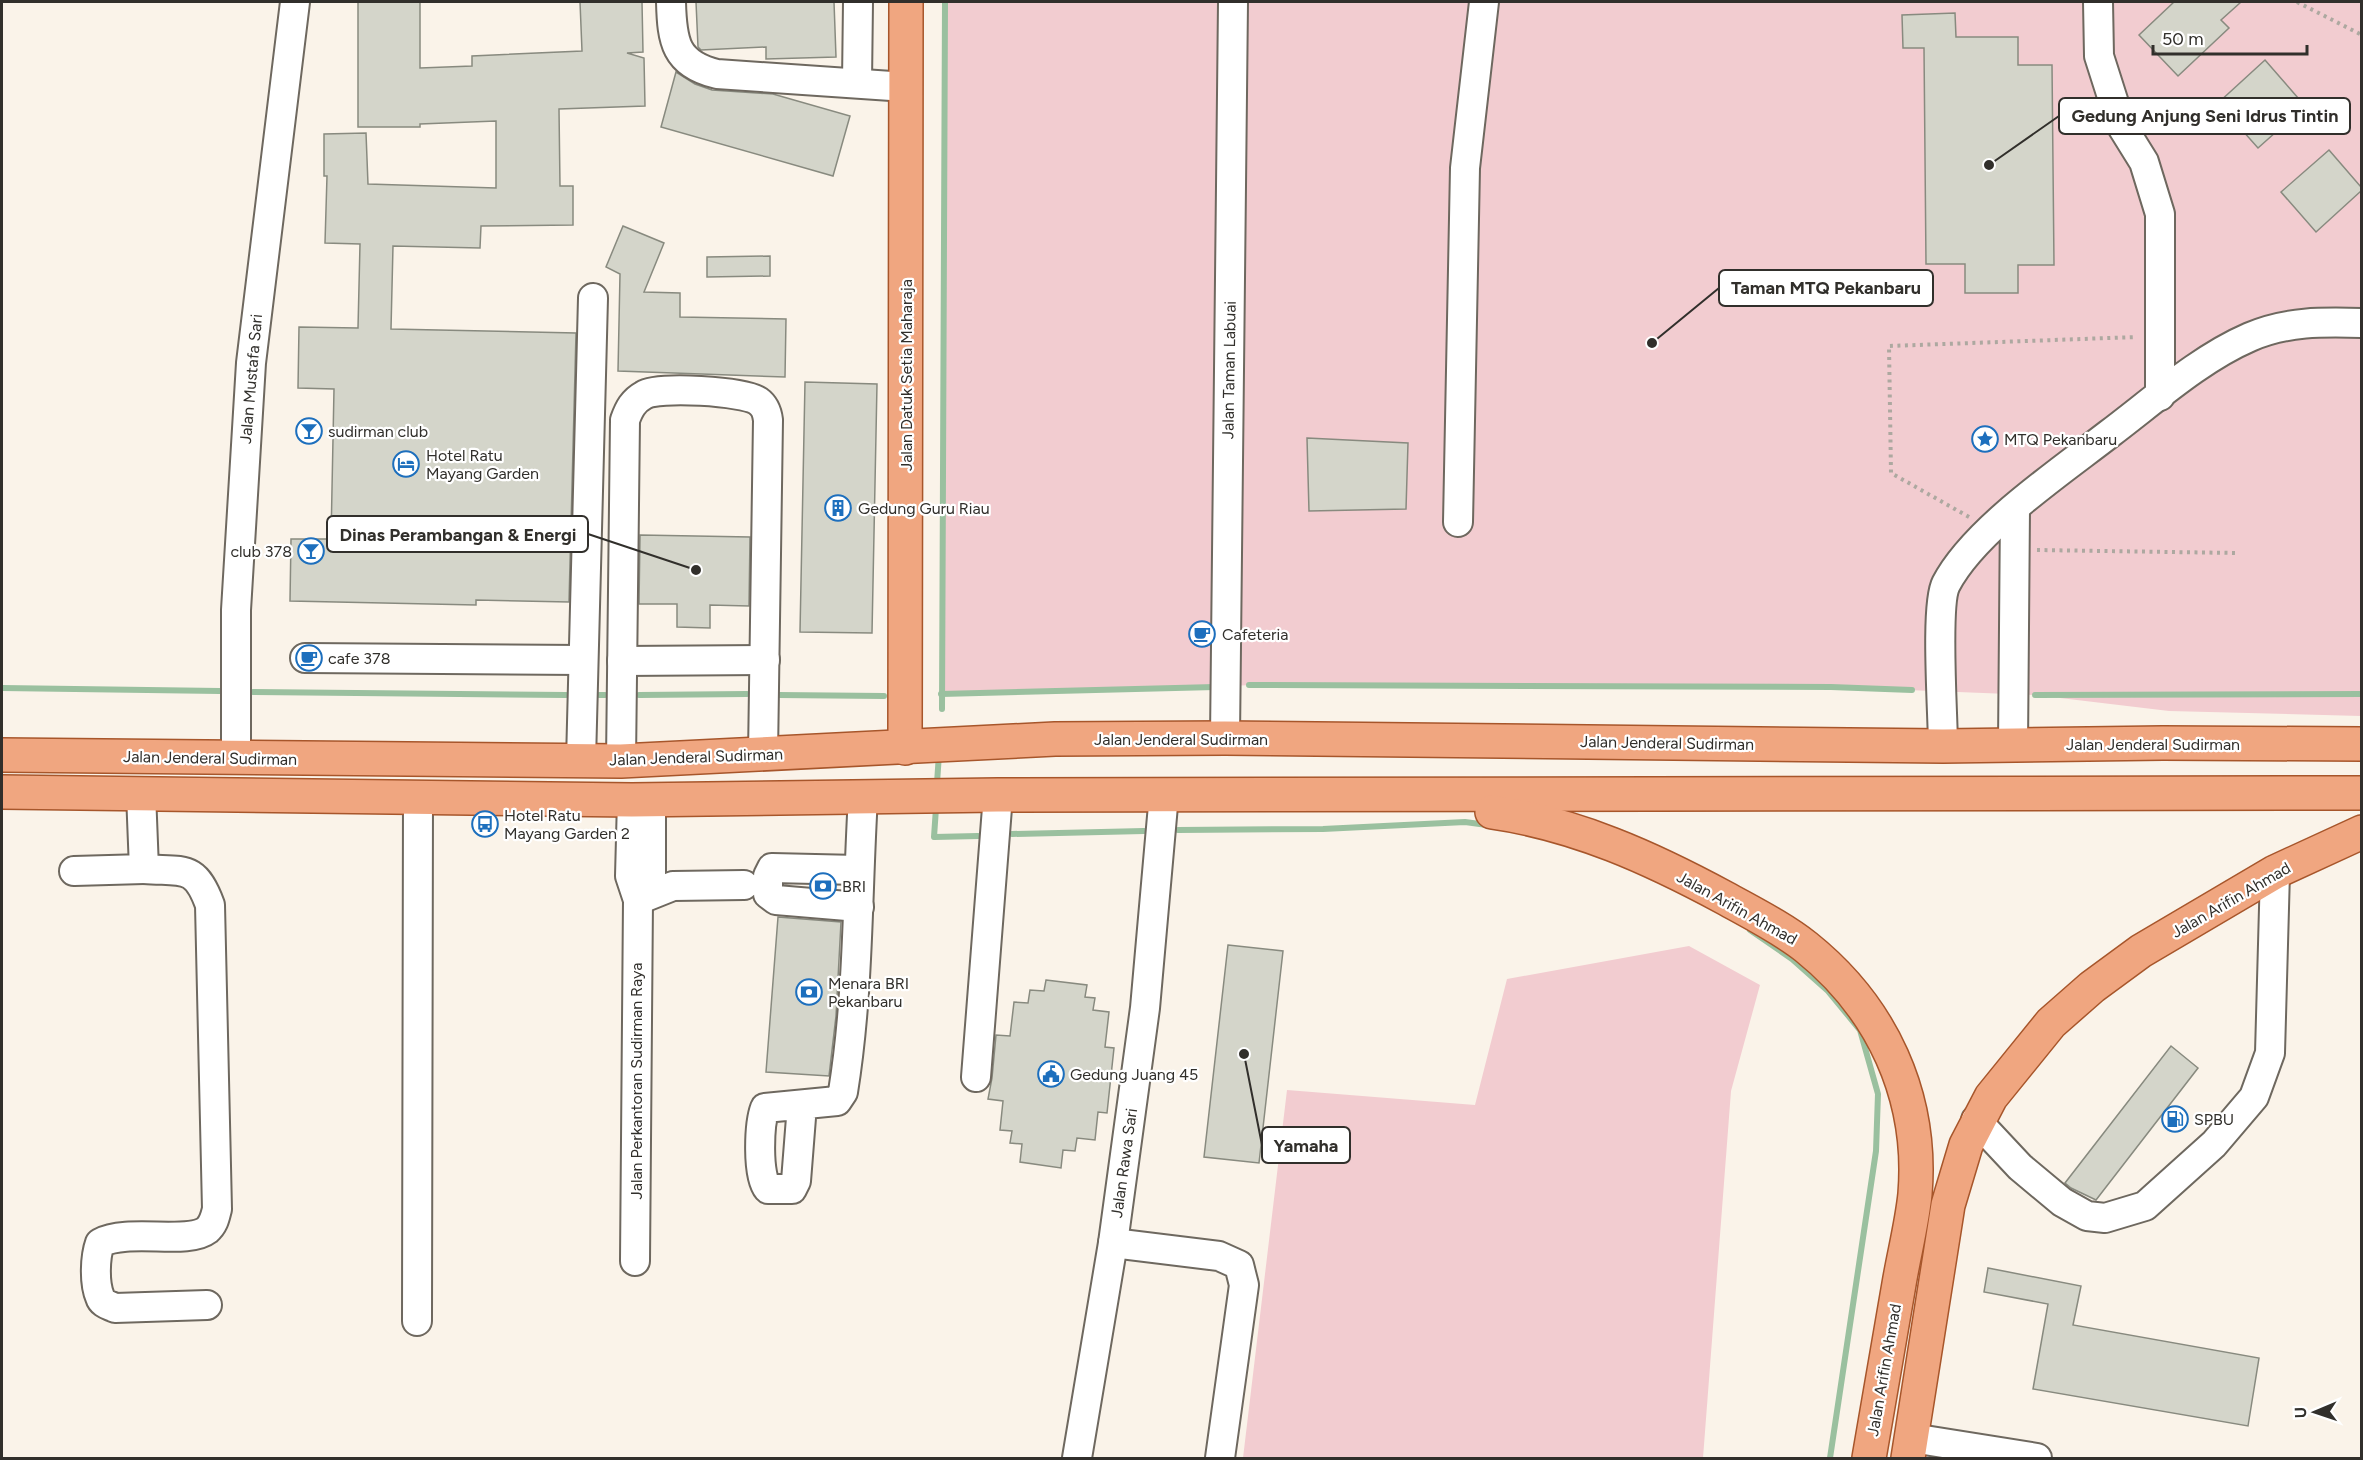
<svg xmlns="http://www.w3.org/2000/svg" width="2363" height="1460" viewBox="0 0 2363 1460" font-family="Figtree,sans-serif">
	<rect width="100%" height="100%" fill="#faf3e9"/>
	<g fill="#f2ccd0">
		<path d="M945,2h1416v714l-192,-5 -134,-16 -204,-8 -574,-2 -316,9z"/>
		<path d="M1689,946l71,39 -29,106 -28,367h-460l44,-368 188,15 32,-126z"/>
	</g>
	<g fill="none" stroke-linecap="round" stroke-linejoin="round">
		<g stroke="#9ac09f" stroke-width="6">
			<path d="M1249,685l582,2 81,3"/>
			<path d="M2,688l218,3"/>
			<path d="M253,692l313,3"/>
			<path d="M941,694l274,-7"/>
			<path d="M599,695h6"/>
			<path d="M639,695l108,-1"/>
			<path d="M778,695l106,1"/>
			<path d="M2035,695l327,-1"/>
			<path d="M942,709l3,-707"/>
			<path d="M937,783l2,-29"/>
			<path d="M936,808l-2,29 44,-1"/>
			<path d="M1178,830l145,-1 142,-7 22,3"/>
			<path d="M1012,834l132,-3"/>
			<path d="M1750,930l42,29 36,32 32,39 18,64 -2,57 -46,307"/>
		</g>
	</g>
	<g fill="#d4d5ca" stroke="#888a7f" stroke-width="1.5">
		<path d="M358,2h62v66l52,-2v-10l110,-5 -2,-49h62l1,50 -16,1 17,5 1,48 -86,3 1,77h13v39l-92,1 -1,22 -87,-2 -2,83 185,4 -7,269 -93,-2v5l-186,-4 1,-62h40l3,-150 -36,-1 1,-61 59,1 2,-84 -35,-1 2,-67h-3v-42l42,-1 2,51 128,4v-67l-76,3v3h-62z"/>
		<path d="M696,2h138l2,55 -70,2v-12l-65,3 -3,-3z"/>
		<path d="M2174,2h67l-20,18 8,8 -51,48 -39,-41z"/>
		<path d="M1955,13l1,24h62v28h34l2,200h-36v28h-53v-29h-39l-2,-216h-21l-1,-33z"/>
		<path d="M2265,60l40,46 -47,42 -40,-45z"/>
		<path d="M676,72l19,12 17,6 61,4 77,22 -17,60 -172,-49z"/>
		<path d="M2329,150l32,37v4l-45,41 -35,-40z"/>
		<path d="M623,226l41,17 -20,49 36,1v24l106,2 -1,58 -167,-6 2,-97 -14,-7z"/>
		<path d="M770,256v20l-63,1v-20z"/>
		<path d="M805,382l72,2 -5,249 -72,-1z"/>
		<path d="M1307,438l101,5 -2,66 -97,2z"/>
		<path d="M640,535l110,2 -1,69 -39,-1v23l-33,-1v-23h-38z"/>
		<path d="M778,917l63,5 -5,94 -7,60 -63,-4z"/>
		<path d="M1228,945l55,6 -24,212 -55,-6z"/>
		<path d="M1046,980l41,5 -2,12 10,1 -2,12 16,2 -4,35 9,1 -7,65 -9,-1 -3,28 -18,-2 -2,13 -12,-1 -2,18 -41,-6 2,-18 -12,-1 2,-12 -12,-1 3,-29 -15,-2 4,-21 4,-43 14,1 4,-34 14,1 2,-13 14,1z"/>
		<path d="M2171,1046l27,22 -102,132 -25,-12 -6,-5z"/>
		<path d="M1988,1268l93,18 -8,39 186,33 -11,68 -215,-37 15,-85 -64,-12z"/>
	</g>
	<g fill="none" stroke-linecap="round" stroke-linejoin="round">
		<g stroke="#6e685f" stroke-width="32">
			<g id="minor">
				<path d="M671,2c1,39 4,62 46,72l189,13"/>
				<path d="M2098,2l1,54 22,69 23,37 16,52v182"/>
				<path d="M857,82l1,-80"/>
				<path d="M1458,522l7,-354 19,-166"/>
				<path d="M305,658l278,2"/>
				<path d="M622,661l143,-1"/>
				<path d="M1225,738l8,-736"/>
				<path d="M2013,745l2,-236"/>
				<path d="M1943,746c0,-30 -8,-141 3,-162 28,-54 114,-112 163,-150 44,-33 90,-75 141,-97 37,-16 73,-15 112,-14"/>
				<path d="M236,758v-148l15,-247 44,-361"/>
				<path d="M581,761l12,-463"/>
				<path d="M621,761l4,-341c4,-11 8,-19 19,-25 13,-9 100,-4 114,6 7,5 9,11 10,19l-5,335"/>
				<path d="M632,800l-2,76 8,24 -3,361"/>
				<path d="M144,869c40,3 51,-5 66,36l7,304c-2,8 -3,15 -10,21 -19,15 -79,-2 -107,13 -5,14 -6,40 0,54 2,7 9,8 15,11l92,-3"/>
				<path d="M858,870l-86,-2 -4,8v18l8,6 83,7"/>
				<path d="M74,871l70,-2 -3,-76"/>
				<path d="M638,900l35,-14 71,-1"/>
				<path d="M638,900l13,-25v-66"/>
				<path d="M976,1077l22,-282"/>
				<path d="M802,1105l-6,76 -4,8h-24c-11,-13 -9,-65 -3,-81l72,-7 6,-9c16,-100 14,-195 20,-295"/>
				<path d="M1976,1120l44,47 42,35 25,14 18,2 40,-12 69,-62 40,-47 16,-44 5,-181"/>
				<path d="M1113,1243l106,13 20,9 5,20 -24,173"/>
				<path d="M417,1321l1,-525"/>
				<path d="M1912,1438l125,20"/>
				<path d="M1077,1458l36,-215 32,-235 19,-214"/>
			</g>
		</g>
		<g stroke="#a7562b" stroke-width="36">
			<g id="major">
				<path d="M905,748l1,-746"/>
				<path d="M2,755l619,6 434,-22 170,-1 718,8 220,-3 199,1"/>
				<path d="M2,792l630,8 366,-5 1364,-2"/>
				<path d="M1492,812c84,12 159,46 233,86 27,15 57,30 81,49 76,61 117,149 109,247 -3,30 -11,60 -16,90 -10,58 -20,116 -30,174"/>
				<path d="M1908,1458l40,-253 18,-60 25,-48 60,-74 41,-36 49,-36 134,-79 87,-40"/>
			</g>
		</g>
		<g stroke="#ada8a0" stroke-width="4" stroke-dasharray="3 4.5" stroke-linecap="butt">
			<path d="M2297,2l65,33"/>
			<path d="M1969,517l-78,-44 -2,-127 248,-9"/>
			<path d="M2037,550l200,3"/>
		</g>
		<use href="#minor" stroke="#fff" stroke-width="28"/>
		<use href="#major" stroke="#f0a680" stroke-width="33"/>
	</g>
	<defs>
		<g id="bar-ring" transform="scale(1.35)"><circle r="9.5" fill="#fff" stroke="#1d6fbd" stroke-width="1.5"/><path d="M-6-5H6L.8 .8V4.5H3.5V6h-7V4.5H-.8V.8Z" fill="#1d6fbd"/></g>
		<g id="sight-ring" transform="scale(1.35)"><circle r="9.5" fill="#fff" stroke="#1d6fbd" stroke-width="1.5"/><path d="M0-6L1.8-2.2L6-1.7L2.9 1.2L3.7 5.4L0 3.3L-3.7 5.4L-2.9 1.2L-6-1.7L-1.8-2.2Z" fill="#1d6fbd"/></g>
		<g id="hotel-ring" transform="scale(1.35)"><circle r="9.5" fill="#fff" stroke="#1d6fbd" stroke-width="1.5"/><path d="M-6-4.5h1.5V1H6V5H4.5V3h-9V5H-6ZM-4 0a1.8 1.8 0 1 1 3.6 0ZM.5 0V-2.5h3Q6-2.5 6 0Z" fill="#1d6fbd"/></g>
		<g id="building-ring" transform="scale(1.35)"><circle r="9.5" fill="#fff" stroke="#1d6fbd" stroke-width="1.5"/><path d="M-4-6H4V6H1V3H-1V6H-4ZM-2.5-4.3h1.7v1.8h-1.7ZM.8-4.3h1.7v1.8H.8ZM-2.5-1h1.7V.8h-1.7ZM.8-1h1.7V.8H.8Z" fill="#1d6fbd"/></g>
		<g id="cafe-ring" transform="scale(1.35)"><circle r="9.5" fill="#fff" stroke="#1d6fbd" stroke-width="1.5"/><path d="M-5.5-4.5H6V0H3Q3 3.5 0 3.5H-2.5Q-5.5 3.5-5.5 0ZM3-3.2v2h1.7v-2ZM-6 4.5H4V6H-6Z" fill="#1d6fbd"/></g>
		<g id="bus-ring" transform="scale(1.35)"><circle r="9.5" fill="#fff" stroke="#1d6fbd" stroke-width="1.5"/><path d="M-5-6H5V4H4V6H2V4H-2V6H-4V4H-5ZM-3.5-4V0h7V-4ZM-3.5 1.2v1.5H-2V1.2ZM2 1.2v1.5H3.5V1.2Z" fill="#1d6fbd"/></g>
		<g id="bank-ring" transform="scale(1.35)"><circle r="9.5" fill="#fff" stroke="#1d6fbd" stroke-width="1.5"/><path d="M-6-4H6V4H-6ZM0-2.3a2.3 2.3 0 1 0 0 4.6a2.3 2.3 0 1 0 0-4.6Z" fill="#1d6fbd"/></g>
		<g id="civic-ring" transform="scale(1.35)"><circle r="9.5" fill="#fff" stroke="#1d6fbd" stroke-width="1.5"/><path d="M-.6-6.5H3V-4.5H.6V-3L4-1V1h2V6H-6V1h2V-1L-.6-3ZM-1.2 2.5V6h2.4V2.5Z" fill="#1d6fbd"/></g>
		<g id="fuel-ring" transform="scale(1.35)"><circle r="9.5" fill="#fff" stroke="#1d6fbd" stroke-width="1.5"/><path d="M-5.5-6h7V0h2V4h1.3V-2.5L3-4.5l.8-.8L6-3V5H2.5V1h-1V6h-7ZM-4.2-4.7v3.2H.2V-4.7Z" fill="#1d6fbd"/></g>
	</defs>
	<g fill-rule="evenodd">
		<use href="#bar-ring" x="309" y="431"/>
		<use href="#sight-ring" x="1985" y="439"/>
		<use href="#hotel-ring" x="406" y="464"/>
		<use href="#building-ring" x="838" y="508"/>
		<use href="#bar-ring" x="311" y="551"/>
		<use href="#cafe-ring" x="1202" y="634"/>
		<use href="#cafe-ring" x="309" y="658"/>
		<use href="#bus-ring" x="485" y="824"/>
		<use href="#bank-ring" x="823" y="886"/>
		<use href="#bank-ring" x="809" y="992"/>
		<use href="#civic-ring" x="1051" y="1074"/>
		<use href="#fuel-ring" x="2175" y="1119"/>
	</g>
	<g text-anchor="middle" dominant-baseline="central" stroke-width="4.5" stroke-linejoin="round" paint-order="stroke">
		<g font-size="16" fill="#312f2b" stroke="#fff">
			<text transform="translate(1229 370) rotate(-89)">Jalan Taman Labuai</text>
			<text transform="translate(906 375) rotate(-90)">Jalan Datuk Setia Maharaja</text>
			<text transform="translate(251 379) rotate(-85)">Jalan Mustafa Sari</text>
			<text x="1181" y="739">Jalan Jenderal Sudirman</text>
			<text transform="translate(1667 743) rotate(1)">Jalan Jenderal Sudirman</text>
			<text x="2153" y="744">Jalan Jenderal Sudirman</text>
			<text transform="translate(696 757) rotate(-2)">Jalan Jenderal Sudirman</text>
			<text transform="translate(210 758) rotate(1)">Jalan Jenderal Sudirman</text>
			<text transform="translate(2231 900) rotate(-30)">Jalan Arifin Ahmad</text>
			<text transform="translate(1737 908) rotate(29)">Jalan Arifin Ahmad</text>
			<text transform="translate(636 1081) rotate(-90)">Jalan Perkantoran Sudirman Raya</text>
			<text transform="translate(1124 1163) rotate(-82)">Jalan Rawa Sari</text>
			<text transform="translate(1884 1370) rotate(-80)">Jalan Arifin Ahmad</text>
		</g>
		<g font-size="16" fill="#312f2b" stroke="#fff" text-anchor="start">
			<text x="328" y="431">sudirman club</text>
			<text x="2004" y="439">MTQ Pekanbaru</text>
			<text x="426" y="455">Hotel Ratu<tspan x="426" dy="18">Mayang Garden</tspan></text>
			<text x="858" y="508">Gedung Guru Riau</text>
			<text x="292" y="551" text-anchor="end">club 378</text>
			<text x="1222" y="634">Cafeteria</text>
			<text x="328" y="658">cafe 378</text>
			<text x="504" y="815">Hotel Ratu<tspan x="504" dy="18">Mayang Garden 2</tspan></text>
			<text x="842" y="886">BRI</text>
			<text x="828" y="983">Menara BRI<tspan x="828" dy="18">Pekanbaru</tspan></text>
			<text x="1070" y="1074">Gedung Juang 45</text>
			<text x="2194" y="1119">SPBU</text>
		</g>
	</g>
	<path fill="none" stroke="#312f2b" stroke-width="2" d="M1989 165L2059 116M1652 343L1719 288M696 570L588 534M1244 1054L1262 1145"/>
	<g fill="#312f2b" stroke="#fff" stroke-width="2">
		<circle cx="1989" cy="165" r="6"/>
		<circle cx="1652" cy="343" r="6"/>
		<circle cx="696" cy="570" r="6"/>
		<circle cx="1244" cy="1054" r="6"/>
	</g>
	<g fill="#fff" stroke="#312f2b" stroke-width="2">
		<rect x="2059" y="98" width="291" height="36" rx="6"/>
		<rect x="1719" y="270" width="214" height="36" rx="6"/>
		<rect x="327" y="516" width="261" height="36" rx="6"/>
		<rect x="1262" y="1127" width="88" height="36" rx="6"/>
	</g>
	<g font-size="18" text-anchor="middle" font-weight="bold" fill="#312f2b">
		<text x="2205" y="122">Gedung Anjung Seni Idrus Tintin</text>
		<text x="1826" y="294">Taman MTQ Pekanbaru</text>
		<text x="458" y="541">Dinas Perambangan &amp; Energi</text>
		<text x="1306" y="1152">Yamaha</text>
	</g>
	<rect width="2363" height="1460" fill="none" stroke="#312f2b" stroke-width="6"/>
	<g transform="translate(2315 1412) rotate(268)" stroke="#ffffff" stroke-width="4.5" paint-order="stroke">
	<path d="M0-4.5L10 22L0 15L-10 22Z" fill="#312f2b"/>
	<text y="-9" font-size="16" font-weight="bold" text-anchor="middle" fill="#312f2b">U</text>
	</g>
	<path d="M2153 45v9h154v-9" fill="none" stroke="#312f2b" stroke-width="3"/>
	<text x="2162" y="45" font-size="18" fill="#312f2b" stroke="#ffffff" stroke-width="4.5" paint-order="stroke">50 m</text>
</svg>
